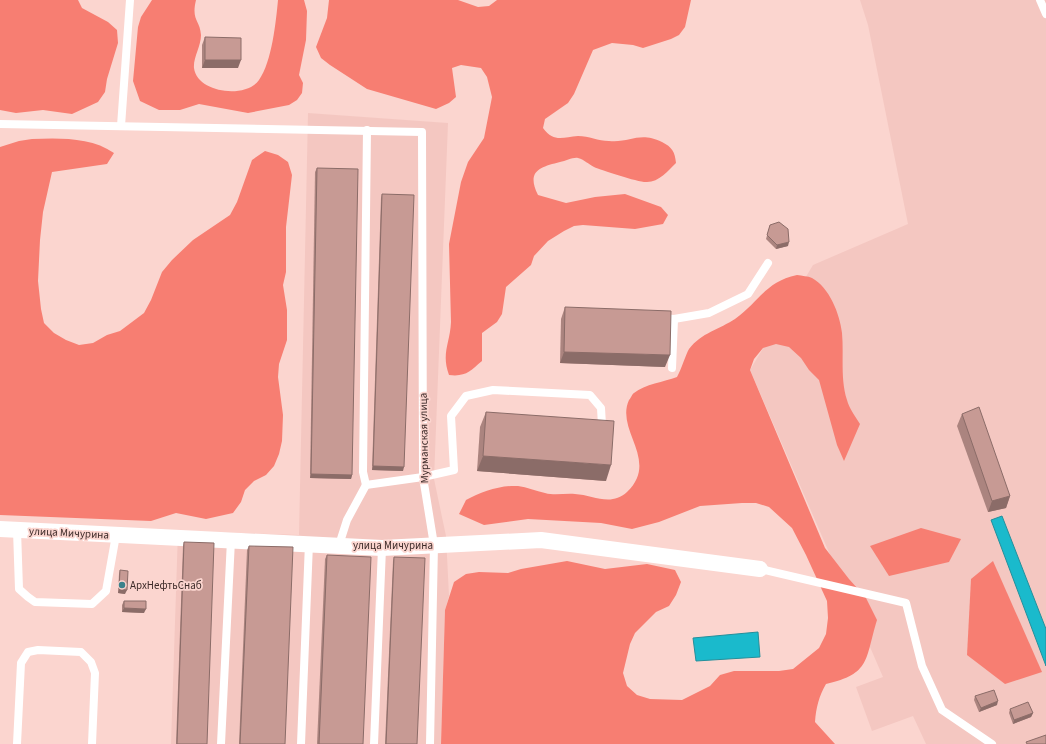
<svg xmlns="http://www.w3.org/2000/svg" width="1046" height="744" viewBox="0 0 1046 744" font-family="'Source Sans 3',sans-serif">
	<rect width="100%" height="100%" fill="#fbd5cf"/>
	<g fill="#f4c7c1">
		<path d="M860,0h186v744h-120l-13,-28 -41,15 -16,-44 27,-10 -133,-307 63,-105 95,-41 -40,-199z"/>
		<path d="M308,113l140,10 -14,356 12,57 3,60 -4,14 -4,134h-270l7,-213 121,4z"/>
	</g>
	<g fill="#f77e72">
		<path d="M0,0h78l4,8 26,14 9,8 1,13 -11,36 -2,13 -7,10 -26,12 -29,-4 -27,3 -16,-3z"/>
		<path d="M152,0h44c-5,21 4,20 5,35 0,11 -8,23 -7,33 3,25 52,31 65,12 13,-18 17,-59 19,-80h26l3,11 -1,29 -7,35 4,8 -1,10 -5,7 -8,5 -41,8 -49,-9 -19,6h-21l-19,-9 -7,-20 5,-54 3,-10z"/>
		<path d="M329,0h129l20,7 11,-1 8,-6h194l-6,27 -6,8 -8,4 -28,9 -10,-3 -21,-2 -19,7 -19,44 -6,9 -23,16 -2,9c11,15 20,9 35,8 11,0 20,5 31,5 22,2 30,-10 53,1 10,5 13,10 14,21 -8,8 -17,19 -29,19 -7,1 -46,-12 -53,-15 -6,-3 -9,-7 -16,-9 -5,-1 -12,3 -18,4 -20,5 -34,9 -22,33l28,8 29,-6 30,-3 36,13 7,8 -5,9 -28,5 -52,-4 -9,1 -10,5 -16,10 -14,15 -3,9 -25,22 -4,27 -5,8 -15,11v28c-12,10 -16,16 -33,14 -8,-22 1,-31 2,-53l-2,-78 12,-62 7,-20 16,-24 8,-41 -5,-20 -6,-9 -20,-3 -9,3 4,29 -7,6 -13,6 -69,-20 -37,-24 -9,-7 -5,-11 11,-29z"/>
		<path d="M32,139c27,-1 59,-2 82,14l-7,11 -55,8 -9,40 -3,28 -2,41 3,28 3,14 10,10 12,7 13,5 14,-2 14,-8 13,-4 24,-18 7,-13 11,-28 10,-12 21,-20 37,-25 7,-13 15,-42 13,-9 13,4 10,7 4,13 -6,52v45l-3,13 4,25v30l-8,24 -1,13 5,38 -1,26 -3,13 -5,12 -8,9 -12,6 -9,9 -4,12 -8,11 -27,6 -30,-6 -25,8 -151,-6v-368l19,-6z"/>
		<path d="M797,275c5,1 11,1 15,3 17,9 28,36 30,55 2,21 -2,46 5,67 2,8 8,16 13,24l-16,37 -7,-16 -18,-65 -10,-10 -8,-12 -12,-11 -13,-3 -13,4 -9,11 -4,11 75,178 24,31 17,19 11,22c-12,39 -6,54 -51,64 -7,12 -10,24 -11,38l20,22h-394l4,-134 9,-28 12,-8 13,-2 29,1 13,-4 46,-8 38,8 42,-5 28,6 6,12 -5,13 -7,11 -13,6 -21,21 -5,11 -7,29 4,13 10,9 13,4 32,1 28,-14 10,-11 14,-4h45l14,-2 26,-21 7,-14 2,-16 -1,-17 -21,-46 -14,-27 -23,-21 -13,-4h-14l-42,3 -41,16 -27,7 -31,-6 -73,-4 -44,6 -25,-11 7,-14c15,-8 34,-15 52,-14 9,1 18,5 27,7 10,3 20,0 30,1 18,1 36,13 52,-2 33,-32 -12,-61 2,-92 2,-2 3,-6 5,-7 11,-9 30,-11 43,-16 4,-7 9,-23 12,-28 12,-16 31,-20 46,-30 25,-18 30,-37 62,-44z"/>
		<path d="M921,528l40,11 -12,23 -60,14 -19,-30z"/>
		<path d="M993,561l49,111 -37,12 -38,-29 4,-76z"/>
	</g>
	<g fill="#1abacc" stroke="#248f9b">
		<path d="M1002,516l44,113v37l-55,-146z"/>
		<path d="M758,632l2,25 -64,4 -3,-23z"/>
	</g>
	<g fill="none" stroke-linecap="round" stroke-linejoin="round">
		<g stroke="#fff" stroke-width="8">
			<path d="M1040,0l6,14"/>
			<path d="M0,124l422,8 1,345 11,68 -4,199"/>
			<path d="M121,126l9,-126"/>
			<path d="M661,318l13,1 -2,49"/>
			<path d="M674,319l35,-6 39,-19 20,-31"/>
			<path d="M366,485l-3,-13 4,-342"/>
			<path d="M17,530l2,59 9,8 7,5 57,2 14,-13 10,-56"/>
			<path d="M339,545l8,-25 19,-35 57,-8 31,-7 -3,-54 15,-20 27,-6 97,5 11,13 1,17"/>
			<path d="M760,569l146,34 16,63 20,44 50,34"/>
			<path d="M17,744l4,-81 7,-11 10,-2 43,2 10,10 4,11 -3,71"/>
			<path d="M221,744l10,-204"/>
			<path d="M301,744l8,-201"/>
			<path d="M374,744l8,-196"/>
		</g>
		<path stroke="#fff" stroke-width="16" d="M0,529l382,19 159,-8 219,29"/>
	</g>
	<g fill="#ab847f">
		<path d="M205,37l33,31h-36v-23z"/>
		<path d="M317,168l35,307 -1,4 -41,-1 5,-306z"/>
		<path d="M382,194l21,277 -31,-1 9,-272z"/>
		<path d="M770,225l18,21 -12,3 -10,-10z"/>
		<path d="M565,307l100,60 -105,-4 1,-44z"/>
		<path d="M486,412l120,69 -129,-10 3,-44z"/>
		<path d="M962,414l48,82 -4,12 -18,4 -31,-86z"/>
		<path d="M184,542l23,202h-31l7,-198z"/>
		<path d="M249,546l36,198h-46l8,-194z"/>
		<path d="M327,555l36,189h-46l8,-185z"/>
		<path d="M394,557l23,187h-32l8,-183z"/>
		<path d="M120,570l5,24 -7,-1 1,-19z"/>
		<path d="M124,601l20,12 -22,-1v-7z"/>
		<path d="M975,696l22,9 -18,7 -5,-12z"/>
		<path d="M1010,709l23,4 -2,4 -18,7 -4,-11z"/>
	</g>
	<g fill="#8b6c68">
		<path d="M205,60h36l-3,8h-36z"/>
		<path d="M789,242l-1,4 -12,3 1,-4z"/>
		<path d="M564,352l106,3 -5,12 -105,-4z"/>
		<path d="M483,456l128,9 -5,16 -129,-10z"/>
		<path d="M373,466l31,1 -1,4 -31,-1z"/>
		<path d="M311,474l41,1 -1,4 -41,-1z"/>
		<path d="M1010,496l-4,12 -18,4 4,-11z"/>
		<path d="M119,589l8,1 -2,4 -7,-1z"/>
		<path d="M124,608l22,1 -2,4 -22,-1z"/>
		<path d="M998,701l-1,4 -18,7 2,-4z"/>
		<path d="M1033,713l-2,4 -18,7 1,-4z"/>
	</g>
	<g fill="#c79a94" stroke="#8b6c68">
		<path d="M205,37l36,1v22h-36z"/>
		<path d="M317,168l41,1 -6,306 -41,-1z"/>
		<path d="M382,194l32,1 -10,272 -31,-1z"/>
		<path d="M779,222l9,7 1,13 -12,3 -10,-10 3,-10z"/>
		<path d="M565,307l106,4 -1,44 -106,-3z"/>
		<path d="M979,407l31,89 -18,5 -30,-87z"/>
		<path d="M486,412l128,9 -3,44 -128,-9z"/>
		<path d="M184,542l30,1 -7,201h-30z"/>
		<path d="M249,546l44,1 -8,197h-45z"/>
		<path d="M327,555l44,2 -8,187h-44z"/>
		<path d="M394,557l31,1 -8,186h-31z"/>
		<path d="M120,570l8,1 -1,19 -8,-1z"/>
		<path d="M124,601h22v8l-22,-1z"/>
		<path d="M994,690l4,11 -17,7 -6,-12z"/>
		<path d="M1028,702l5,11 -19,7 -4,-11z"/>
		<path d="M1046,735v9h-19l-1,-2z"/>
	</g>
	<circle fill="#3b828b" stroke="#fbd5cf" stroke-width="1.5" cx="122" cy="585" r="4"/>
	<g text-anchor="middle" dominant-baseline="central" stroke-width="3.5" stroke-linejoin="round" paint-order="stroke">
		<g font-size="11" fill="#3d2b29" stroke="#fbd5cf">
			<text transform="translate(424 438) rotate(-91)">Мурманская улица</text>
			<text transform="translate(69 533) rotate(3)">улица Мичурина</text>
			<text x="393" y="545">улица Мичурина</text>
		</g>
		<g font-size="11" fill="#3d2b29" stroke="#fbd5cf" text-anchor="start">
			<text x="130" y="585">АрхНефтьСнаб</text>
		</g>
	</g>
</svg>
